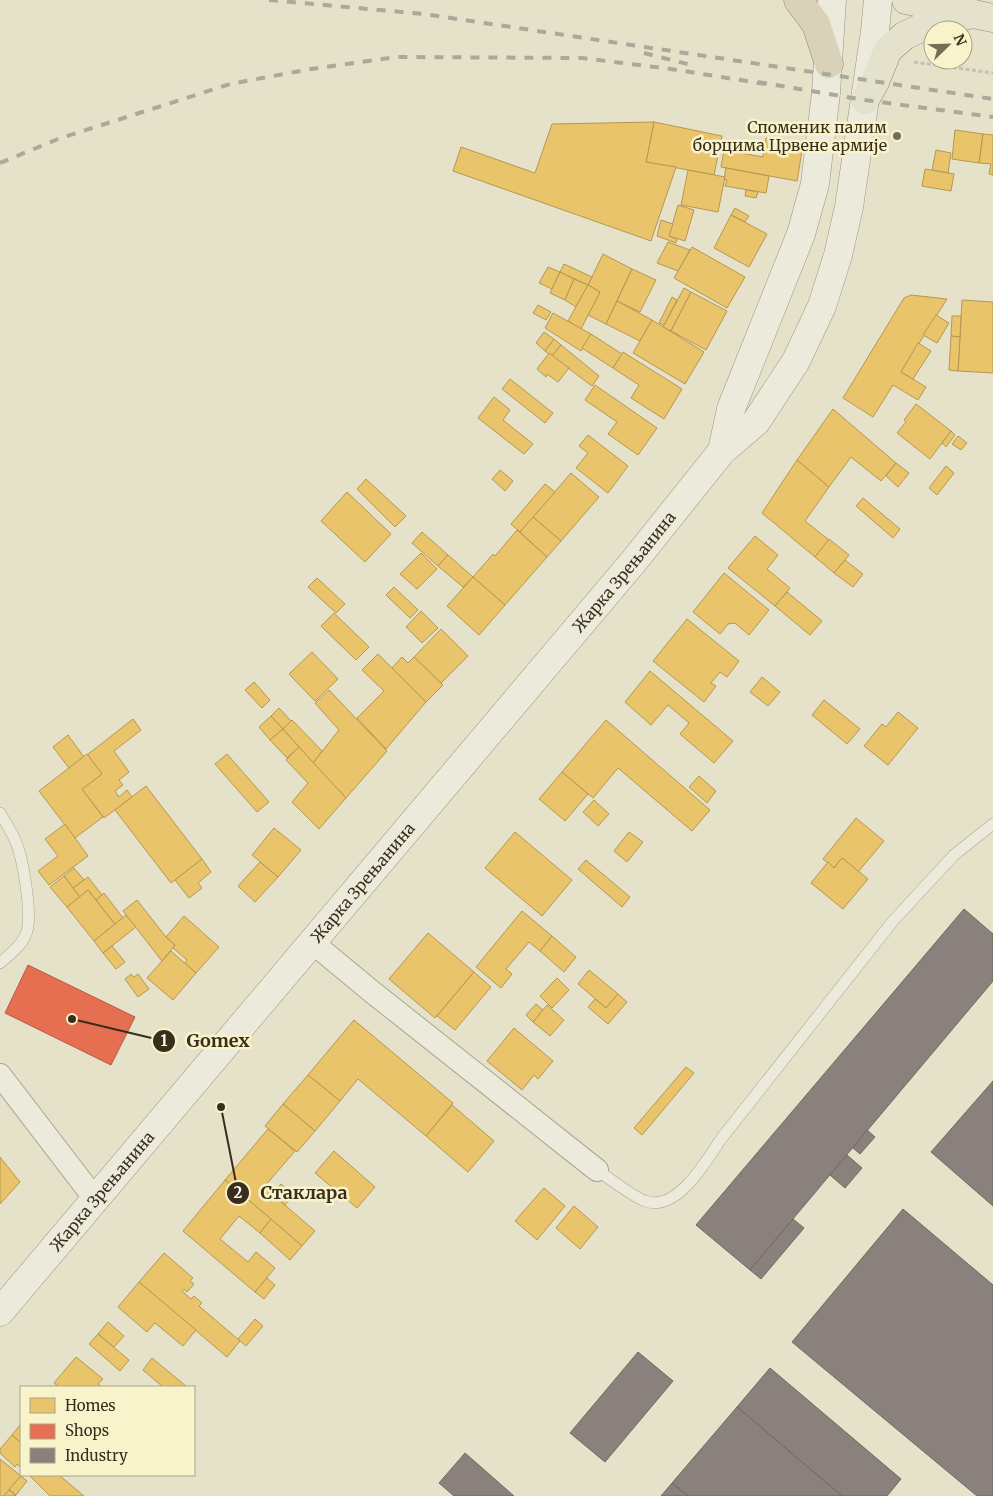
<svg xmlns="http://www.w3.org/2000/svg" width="993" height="1496" viewBox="0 0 993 1496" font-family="Merriweather,serif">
	<rect width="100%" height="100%" fill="#e5e2c9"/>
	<g fill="#e9c46a" stroke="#b49752">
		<path d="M654,122l68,14 -8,39 -68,-13z"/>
		<path d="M654,122l-8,40 30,5 -25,74 -198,-70 8,-24 74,26 17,-49z"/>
		<path d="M955,130l28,4 -4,29 -27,-4z"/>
		<path d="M983,134l10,1v40l-4,-1 2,-10 -12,-1z"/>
		<path d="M766,138l37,7 -6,36 -76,-14 3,-17 39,7z"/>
		<path d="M936,150l15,3 -3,20 -16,-3z"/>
		<path d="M726,168l43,8 -3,17 -41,-7 2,-6 -3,-1z"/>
		<path d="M925,169l29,5 -3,17 -29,-5z"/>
		<path d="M688,170l37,7 -7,35 -37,-7z"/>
		<path d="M746,190l12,2 -2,6 -11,-2z"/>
		<path d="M678,205l16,5 -9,31 -16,-5z"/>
		<path d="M735,208l14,8 -4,6 -14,-7z"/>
		<path d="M731,215l36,19 -18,33 -35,-19z"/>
		<path d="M661,220l12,4 -4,12 8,3 -1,4 -19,-7z"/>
		<path d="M668,242l22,8 -12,21 -21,-8z"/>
		<path d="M692,247l53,30 -18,31 -53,-30z"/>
		<path d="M603,254l29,15 -26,55 -18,-9 12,-23 -12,-7z"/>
		<path d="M564,264l28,13 -4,8 -28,-13z"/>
		<path d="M548,267l12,5 -8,17 -13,-6z"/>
		<path d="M632,269l24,11 -16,32 -23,-11z"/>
		<path d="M560,272l14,7 -9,21 -15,-7z"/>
		<path d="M574,279l14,6 -12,22 -11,-7z"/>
		<path d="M588,285l12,7 -19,37 -13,-8z"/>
		<path d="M684,288l7,4 -20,39 -8,-4z"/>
		<path d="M691,292l36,19 -21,39 -35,-19z"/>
		<path d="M911,295l36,4 -46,73 25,15 -8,13 -25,-15 -20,32 -30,-19 61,-100z"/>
		<path d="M672,297l5,3 -13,25 -5,-2z"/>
		<path d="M962,300l31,2v71l-35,-2z"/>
		<path d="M617,301l35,19 -12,21 -34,-17z"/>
		<path d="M538,305l13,7 -5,8 -13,-7z"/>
		<path d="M553,313l38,21 -10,17 -36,-23z"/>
		<path d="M936,315l13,8 -12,20 -14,-8z"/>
		<path d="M952,316h9l-1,21 -9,-1z"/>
		<path d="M652,320l52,32 -19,32 -52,-31z"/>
		<path d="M544,332l10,7 -9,12 -9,-8z"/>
		<path d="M591,334l31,20 -9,14 -31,-20z"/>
		<path d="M951,336l9,1 -2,34 -9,-1z"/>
		<path d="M554,339l7,6 -9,11 -7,-5z"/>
		<path d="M918,343l13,8 -18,28 -12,-7z"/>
		<path d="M561,345l38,31 -7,10 -40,-30z"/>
		<path d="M623,352l59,37 -18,30 -33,-21 8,-13 -26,-17z"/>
		<path d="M549,353l20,15 -11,14 -11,-8 -1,3 -9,-8z"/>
		<path d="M510,379l43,34 -8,10 -43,-34z"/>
		<path d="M595,385l62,43 -19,27 -30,-21 9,-12 -32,-22z"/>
		<path d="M494,397l16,13 -7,10 30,24 -9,10 -46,-36z"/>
		<path d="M916,404l35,27 -21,28 -33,-26 9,-11 -2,-2z"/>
		<path d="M833,409l63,54 -15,18 -30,-24 -22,30 -32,-27z"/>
		<path d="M951,431l4,4 -9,12 -4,-4z"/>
		<path d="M588,435l40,31 -20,27 -32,-25 12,-15 -9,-7z"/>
		<path d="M958,436l9,7 -6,7 -9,-6z"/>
		<path d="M797,460l32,27 -24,34 24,19 -14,17 -53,-44z"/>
		<path d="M896,463l13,10 -11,14 -12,-11z"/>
		<path d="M946,466l8,7 -17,22 -8,-7z"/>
		<path d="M500,470l13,11 -8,10 -13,-12z"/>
		<path d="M571,473l28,24 -38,44 -28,-24z"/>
		<path d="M366,479l40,37 -11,11 -38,-38z"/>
		<path d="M545,484l10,8 -35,40 -9,-8z"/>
		<path d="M347,492l44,42 -26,28 -44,-41z"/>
		<path d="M863,498l37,31 -7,9 -37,-32z"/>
		<path d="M533,517l28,24 -14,16 -27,-25z"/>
		<path d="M517,530l30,27 -42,48 -32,-28 20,-23 2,2z"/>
		<path d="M422,532l26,23 -10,11 -26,-23z"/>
		<path d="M755,536l23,19 -11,14 23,19 -15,18 -47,-38z"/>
		<path d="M829,539l20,16 -15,18 -19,-16z"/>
		<path d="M421,553l16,16 -20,20 -17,-15z"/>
		<path d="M448,555l25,22 -10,10 -25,-21z"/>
		<path d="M845,560l18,14 -10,13 -19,-14z"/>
		<path d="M724,573l45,37 -20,25 -14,-12 -7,1 -8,10 -27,-22z"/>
		<path d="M473,577l32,28 -26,30 -32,-29z"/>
		<path d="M317,578l28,26 -9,9 -28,-26z"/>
		<path d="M394,587l24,23 -8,8 -24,-23z"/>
		<path d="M787,592l35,29 -12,14 -35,-29z"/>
		<path d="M421,611l17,17 -16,15 -16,-16z"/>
		<path d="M334,613l35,34 -13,13 -35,-34z"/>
		<path d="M687,619l52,42 -12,16 -7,-5 -9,11 5,3 -12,16 -51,-41z"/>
		<path d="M441,629l27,27 -27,27 -27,-26z"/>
		<path d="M312,652l26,27 -23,22 -26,-27z"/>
		<path d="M378,654l48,48 -40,47 -29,-31 27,-27 -22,-21z"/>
		<path d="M402,657l6,6 6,-6 29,28 -17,17 -34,-34z"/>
		<path d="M650,671l83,70 -19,22 -34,-29 9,-11 -21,-18 -17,20 -26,-23z"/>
		<path d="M762,677l18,15 -12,14 -18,-14z"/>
		<path d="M254,682l16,18 -8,8 -17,-18z"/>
		<path d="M329,690l58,61 -41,47 -33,-35 26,-33 -24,-27z"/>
		<path d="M824,700l36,29 -13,15 -35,-29z"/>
		<path d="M279,708l12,13 -8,8 -12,-13z"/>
		<path d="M898,712l20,16 -30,37 -24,-19 18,-22 4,3z"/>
		<path d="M271,716l12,13 -13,11 -11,-13z"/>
		<path d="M133,719l8,11 -27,21 15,21 -10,8 4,5 -8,6 4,6 8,-7 5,7 -28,21 -22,-29 20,-15 -15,-19z"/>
		<path d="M292,720l30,31 -9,12 -30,-34z"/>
		<path d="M606,720l104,90 -18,21 -74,-63 -25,30 -31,-26z"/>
		<path d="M283,729l16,18 -12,11 -17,-18z"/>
		<path d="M68,735l16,22 -15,11 -16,-21z"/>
		<path d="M299,747l47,51 -27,31 -27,-27 16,-19 -22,-23z"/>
		<path d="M87,754l15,20 -20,15 21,28 -28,21 -36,-47z"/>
		<path d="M227,754l42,48 -12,10 -42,-48z"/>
		<path d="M562,772l26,22 -23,27 -26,-22z"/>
		<path d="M699,776l17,15 -9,12 -18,-16z"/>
		<path d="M146,786l56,73 -31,24 -56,-73z"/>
		<path d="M594,800l15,14 -11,12 -15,-14z"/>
		<path d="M856,818l28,23 -26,31 -16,-14 -8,10 -11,-9z"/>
		<path d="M65,824l23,32 -39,29 -11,-14 20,-15 -13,-17z"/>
		<path d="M274,828l27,22 -23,27 -26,-22z"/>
		<path d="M515,832l57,48 -30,36 -57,-48z"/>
		<path d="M629,832l14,10 -16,20 -13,-11z"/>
		<path d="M842,858l26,21 -25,30 -32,-26 17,-21 6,6z"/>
		<path d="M202,859l9,13 -13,11 4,5 -13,10 -14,-18z"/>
		<path d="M586,860l44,37 -8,10 -44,-38z"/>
		<path d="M260,862l18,15 -23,25 -17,-16z"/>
		<path d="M74,868l10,12 -11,8 -9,-12z"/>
		<path d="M64,876l16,21 -13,10 -17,-20z"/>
		<path d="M88,877l14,18 -6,5 -8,-10 -8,7 -7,-9z"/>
		<path d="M88,890l27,34 -21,17 -27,-34z"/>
		<path d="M104,893l19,25 -8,6 -19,-24z"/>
		<path d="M137,900l29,37 9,8 -13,16 -39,-50z"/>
		<path d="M522,911l30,25 -12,15 -11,-9 -23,27 6,5 -11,14 -25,-21z"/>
		<path d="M126,915l10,12 -33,26 -9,-12z"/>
		<path d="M184,916l35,31 -23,26 -11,-10 2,-3 -14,-12 2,-3 -9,-8z"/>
		<path d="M428,933l46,39 -39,46 -46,-39z"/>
		<path d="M552,936l24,21 -12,15 -24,-21z"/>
		<path d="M112,946l13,16 -9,7 -13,-16z"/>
		<path d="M171,951l25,22 -23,27 -26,-22z"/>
		<path d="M589,970l29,24 -12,14 -28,-24z"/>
		<path d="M474,972l17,15 -36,43 -18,-14z"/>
		<path d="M131,974l3,3 4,-3 11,15 -11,8 -13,-18z"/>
		<path d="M557,978l12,12 -17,18 -12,-12z"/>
		<path d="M618,994l9,8 -19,22 -20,-17 7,-8 11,9z"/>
		<path d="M536,1004l7,6 -10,12 -7,-7z"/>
		<path d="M547,1005l17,15 -14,16 -17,-14z"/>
		<path d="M354,1020l99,83 -27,33 -68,-57 -18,22 -32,-26z"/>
		<path d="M514,1028l39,33 -15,18 -4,-4 -12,15 -35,-29z"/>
		<path d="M686,1067l8,6 -52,62 -8,-7z"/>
		<path d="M308,1075l32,26 -25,30 -32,-27z"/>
		<path d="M283,1104l32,27 -18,21 -32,-26z"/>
		<path d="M452,1105l42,36 -26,31 -42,-36z"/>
		<path d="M268,1129l27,22 -31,36 51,44 -13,15 -77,-66z"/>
		<path d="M334,1151l41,36 -18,21 -42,-35z"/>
		<path d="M0,1157l20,25 -20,22z"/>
		<path d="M225,1180l46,39 -11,14 -21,-17 -19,23 28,23 8,-10 19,16 -20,24 -72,-61z"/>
		<path d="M281,1184l12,11 -8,10 -13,-11z"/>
		<path d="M544,1188l21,18 -28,34 -22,-19z"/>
		<path d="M574,1206l24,21 -18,22 -24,-21z"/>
		<path d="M271,1219l31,27 -12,14 -30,-27z"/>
		<path d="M164,1253l29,25 -3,3 4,3 -7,8 -3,-3 -2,2 9,8 3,-3 8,7 -3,3 41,35 -13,16 -88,-75z"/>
		<path d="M267,1278l8,7 -11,14 -9,-7z"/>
		<path d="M139,1282l57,48 -13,16 -28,-23 -8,9 -29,-25z"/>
		<path d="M255,1319l8,7 -17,20 -8,-7z"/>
		<path d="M108,1322l16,14 -10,11 -16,-13z"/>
		<path d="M98,1334l31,26 -9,11 -31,-27z"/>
		<path d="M76,1357l27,22 -5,5 4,3h-43l-5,-4z"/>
		<path d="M152,1358l35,29h-24l-20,-17z"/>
		<path d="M21,1424v19l-9,-8z"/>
		<path d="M12,1435l9,8v25l-4,-4 -2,3 -15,-14v-4z"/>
		<path d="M0,1459l21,17 -17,20h-4z"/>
		<path d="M29,1475h30l25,21h-34z"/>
		<path d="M21,1476l6,5 -11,14 -7,-6z"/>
		<path d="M9,1490l7,6h-12z"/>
	</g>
	<path fill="#e76f51" stroke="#b35c40" d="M28,965l107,52 -24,48 -106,-52z"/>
	<g fill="#8a817c" stroke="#72685f">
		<path d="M964,909l29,25v47l-243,289 -54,-45z"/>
		<path d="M993,1081v125l-62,-54z"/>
		<path d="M867,1130l8,7 -15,17 -7,-6z"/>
		<path d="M847,1155l15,13 -17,20 -15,-13z"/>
		<path d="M903,1209l90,76v211h-16l-185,-154z"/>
		<path d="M793,1219l11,9 -43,51 -11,-9z"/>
		<path d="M638,1352l35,29 -68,81 -35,-29z"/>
		<path d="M770,1368l131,111 -14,17h-45l-105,-89z"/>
		<path d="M737,1407l105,89h-154l-16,-13z"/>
		<path d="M465,1453l49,43h-60l-15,-13z"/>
		<path d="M672,1483l16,13h-27z"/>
	</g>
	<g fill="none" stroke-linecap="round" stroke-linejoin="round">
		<g stroke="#aaa593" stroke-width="12">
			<g id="lane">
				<path d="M0,813c5,9 11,17 15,27 8,17 17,73 12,91 -4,14 -17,23 -27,32"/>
				<path d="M597,1170c12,8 36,27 48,31 32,12 62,-41 76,-62l172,-218 61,-66 39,-31"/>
			</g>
		</g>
		<g stroke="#aaa593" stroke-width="24">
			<g id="street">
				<path d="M313,943l58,48 226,179"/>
				<path d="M0,1075l95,124"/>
			</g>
		</g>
		<g stroke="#999483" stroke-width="29">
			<g id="secondary">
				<path d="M722,451l9,-42 70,-175 14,-50 11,-91 6,-93"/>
				<path id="s1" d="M0,1312l634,-751 88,-110 34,-29 40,-61 26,-55 16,-51 11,-48 26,-176 3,-31"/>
			</g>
		</g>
		<g stroke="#8f8a79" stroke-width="29">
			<g id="primary">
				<path d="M906,0l87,18"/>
				<path d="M865,100l10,-18 13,-32 16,-14 21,-10 48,-12"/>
			</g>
		</g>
		<g stroke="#8f8a79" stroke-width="29">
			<path id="highway" d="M798,0l18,24 13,40"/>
		</g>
		<path stroke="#c5c1b2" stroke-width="3" stroke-dasharray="4 2.5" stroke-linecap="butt" d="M914,62l79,11"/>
		<use href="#lane" stroke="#eceadb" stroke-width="11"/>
		<use href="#street" stroke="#eceadb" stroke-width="22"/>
		<use href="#secondary" stroke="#eceadb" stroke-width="28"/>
		<use href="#primary" stroke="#e4e1cc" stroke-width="28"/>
		<use href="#highway" stroke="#d9d2b9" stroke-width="28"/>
		<g stroke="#aba99c" stroke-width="4" stroke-dasharray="9 9" stroke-linecap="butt">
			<path d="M269,0l155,14 569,85"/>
			<path d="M644,53l51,13"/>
			<path d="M758,82l107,18 128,17"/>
			<path d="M0,163l58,-24 172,-55 81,-15 86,-12 185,1 89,11 94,15"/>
		</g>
	</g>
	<circle fill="#756d57" stroke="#f9f3cc" stroke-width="2" cx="897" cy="136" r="5"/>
	<g text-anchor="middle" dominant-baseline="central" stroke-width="5" stroke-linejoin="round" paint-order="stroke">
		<g font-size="16" fill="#392e1a" stroke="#f9f3cc" text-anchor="end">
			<text x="887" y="127">Споменик палим<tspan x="887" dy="18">борцима Црвене армије</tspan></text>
		</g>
		<g font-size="16" fill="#392e1a" stroke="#f9f3cc">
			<text stroke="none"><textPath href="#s1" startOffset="968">Жарка Зрењанина</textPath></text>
			<text stroke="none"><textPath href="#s1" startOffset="562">Жарка Зрењанина</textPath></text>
			<text stroke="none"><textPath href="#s1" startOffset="158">Жарка Зрењанина</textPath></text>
		</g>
	</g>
	<path fill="none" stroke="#392e1a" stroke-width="2" d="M72 1019L164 1041M221 1107L238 1193"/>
	<g fill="#392e1a" stroke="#f9f3cc" stroke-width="2">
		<circle cx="72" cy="1019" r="5"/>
		<circle cx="221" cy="1107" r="5"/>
		<circle cx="164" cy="1041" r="12"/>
		<circle cx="238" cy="1193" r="12"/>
	</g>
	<g font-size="15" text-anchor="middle" font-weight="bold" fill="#fff">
		<text x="164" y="1046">1</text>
		<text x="238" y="1198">2</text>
	</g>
	<g font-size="18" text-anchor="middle" font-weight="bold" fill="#392e1a" stroke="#f9f3cc" stroke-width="5" stroke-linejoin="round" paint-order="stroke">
		<text x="218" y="1047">Gomex</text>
		<text x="304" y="1199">Стаклара</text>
	</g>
	<rect x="20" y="1386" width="175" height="90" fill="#f9f3cc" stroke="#aca485"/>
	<rect x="30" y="1398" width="25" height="15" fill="#e9c46a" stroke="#aca485"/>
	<text x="65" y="1411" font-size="15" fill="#392e1a">Homes</text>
	<rect x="30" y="1424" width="25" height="15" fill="#e76f51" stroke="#aca485"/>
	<text x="65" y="1436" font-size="15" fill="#392e1a">Shops</text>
	<rect x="30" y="1448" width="25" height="15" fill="#8a817c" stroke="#aca485"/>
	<text x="65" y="1461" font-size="15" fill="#392e1a">Industry</text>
	<g transform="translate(948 45) rotate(67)"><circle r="24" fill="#f9f3cc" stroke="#aca485"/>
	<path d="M0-4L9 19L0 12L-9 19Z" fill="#756d57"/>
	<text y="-8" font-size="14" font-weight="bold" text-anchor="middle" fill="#392e1a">N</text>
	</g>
</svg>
